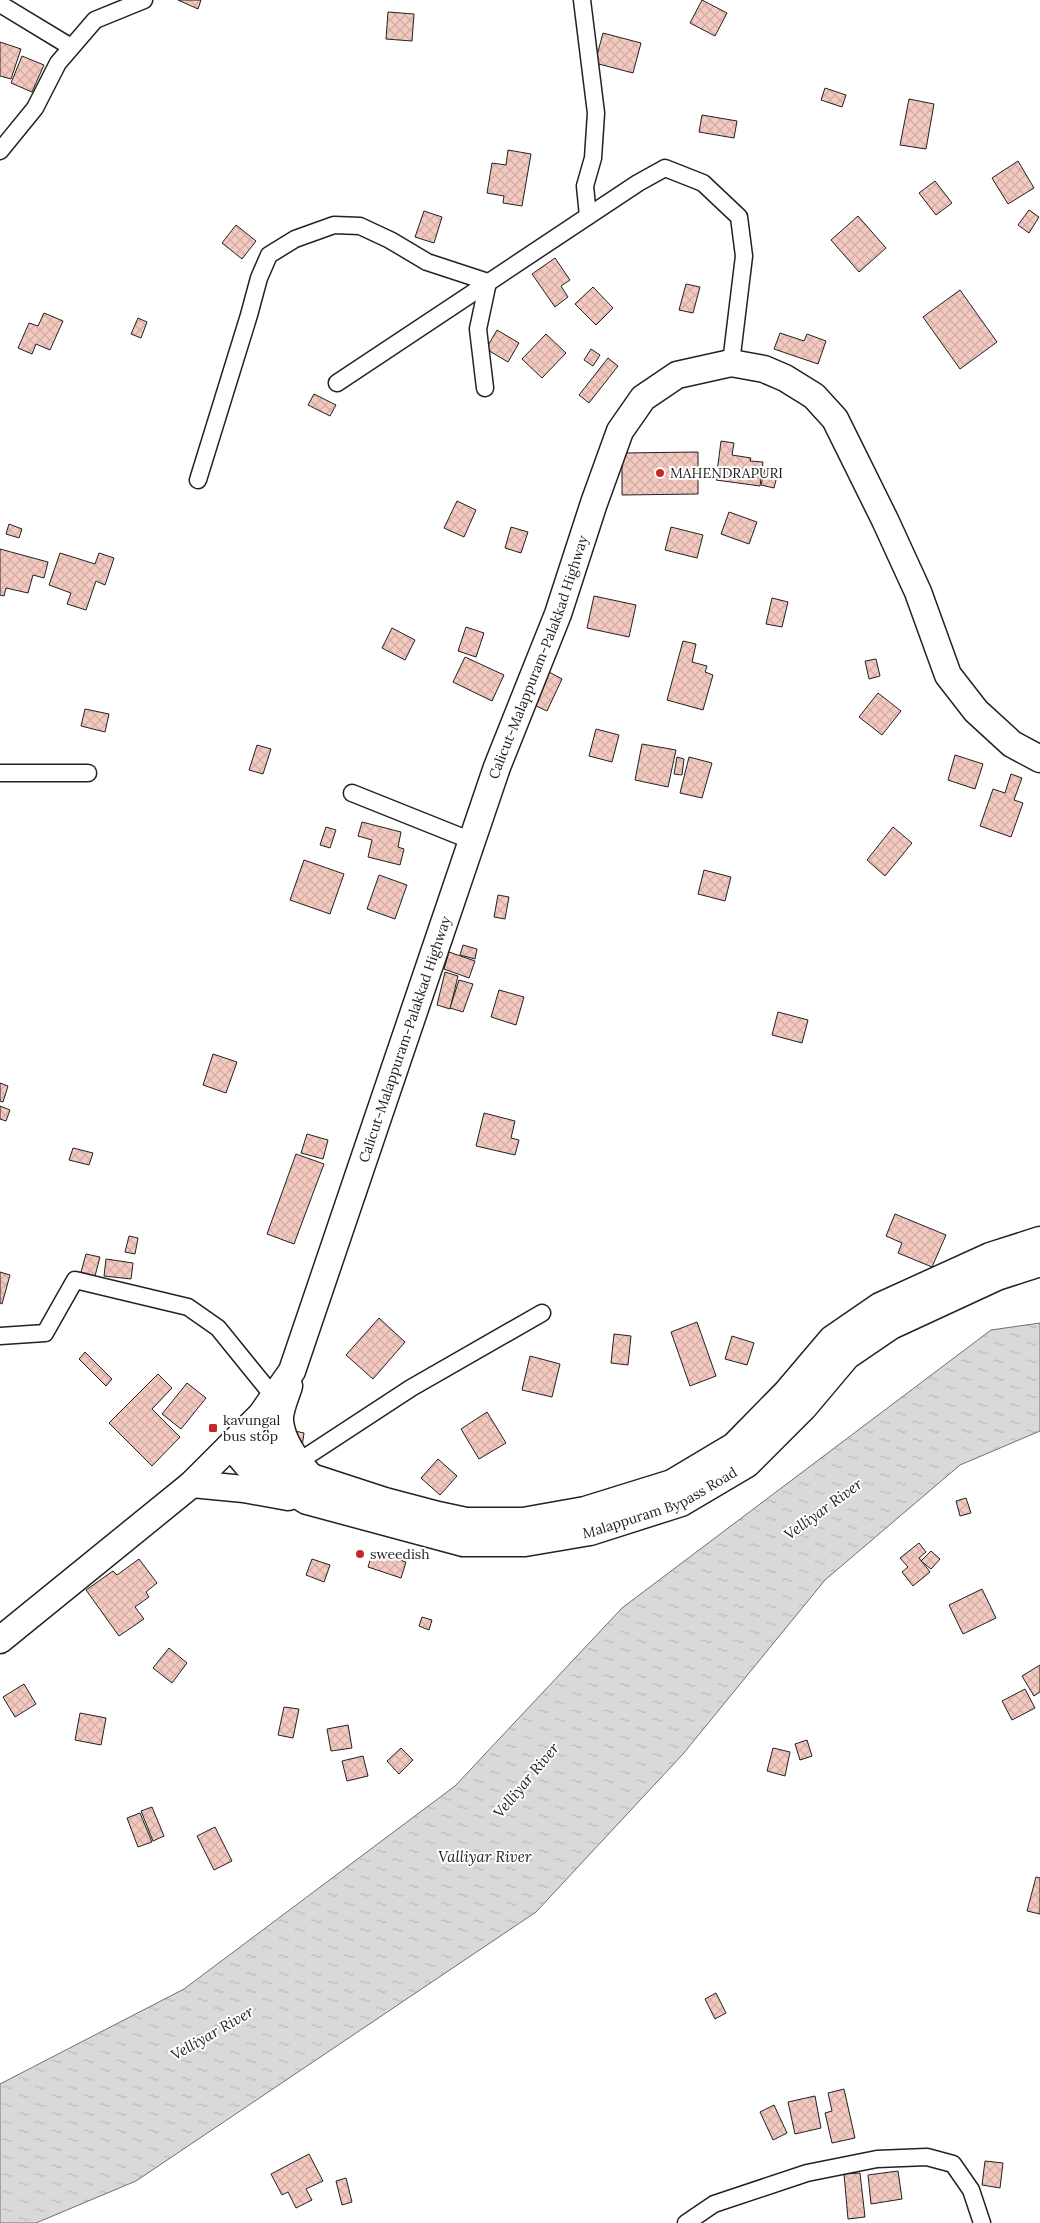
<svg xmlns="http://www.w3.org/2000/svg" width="1040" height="2223" viewBox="0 0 1040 2223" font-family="Lora,serif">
	<defs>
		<pattern id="water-ripples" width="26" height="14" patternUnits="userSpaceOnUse" patternTransform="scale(1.25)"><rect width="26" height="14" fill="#d9d9d9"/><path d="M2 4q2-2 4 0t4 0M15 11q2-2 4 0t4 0" fill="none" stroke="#bababa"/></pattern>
		<pattern id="building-cross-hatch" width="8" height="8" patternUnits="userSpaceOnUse" patternTransform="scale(1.25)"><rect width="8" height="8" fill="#f3c9c0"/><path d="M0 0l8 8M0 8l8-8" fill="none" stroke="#d0aca5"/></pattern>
	</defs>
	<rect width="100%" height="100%" fill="#fff"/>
	<path fill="url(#water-ripples)" stroke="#6f6f6f" d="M1040,1323v108l-80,34 -135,115 -142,174 -147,158 -400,269 -100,42h-36v-139l184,-95 271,-203 167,-178 369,-278z"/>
	<g fill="url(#building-cross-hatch)" stroke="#222">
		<path d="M178,0h23l-3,9z"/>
		<path d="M702,0l25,13 -12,23 -25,-13z"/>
		<path d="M388,12l26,2 -2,27 -26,-2z"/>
		<path d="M603,33l38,10 -8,30 -38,-10z"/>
		<path d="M0,42l21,7 -10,30 -11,-3z"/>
		<path d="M22,56l22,9 -12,27 -21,-9z"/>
		<path d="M825,88l21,7 -4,12 -21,-7z"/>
		<path d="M909,99l25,5 -8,45 -26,-4z"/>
		<path d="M702,115l35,6 -3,17 -35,-6z"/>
		<path d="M508,150l23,4 -9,52 -19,-3 1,-7 -17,-3 5,-30 14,2z"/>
		<path d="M1018,161l16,27 -26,16 -16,-26z"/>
		<path d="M935,181l17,22 -16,12 -17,-22z"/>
		<path d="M1029,210l10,7 -10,16 -11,-8z"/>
		<path d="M424,211l18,6 -8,26 -19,-6z"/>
		<path d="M858,216l28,32 -27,24 -28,-32z"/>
		<path d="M236,225l20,16 -14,18 -20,-16z"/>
		<path d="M555,258l15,22 -9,6 7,11 -13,10 -23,-33z"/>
		<path d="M686,284l14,3 -7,26 -14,-3z"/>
		<path d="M593,287l20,21 -17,17 -21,-21z"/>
		<path d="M960,290l37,52 -37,27 -37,-52z"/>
		<path d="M44,313l19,8 -13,29 -14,-6 -4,10 -14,-6 11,-25 9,3z"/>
		<path d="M138,318l9,4 -6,16 -10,-4z"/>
		<path d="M497,330l22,13 -11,19 -22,-13z"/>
		<path d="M780,333l24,8 3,-7 19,7 -8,23 -44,-15z"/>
		<path d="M546,334l20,19 -24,25 -20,-19z"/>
		<path d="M591,349l9,6 -7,11 -9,-6z"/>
		<path d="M608,358l10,8 -29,37 -10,-8z"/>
		<path d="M314,394l22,11 -6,11 -22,-11z"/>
		<path d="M721,441l13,2 -2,12 19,3 -1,3 13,1 -3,24 -44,-6z"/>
		<path d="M698,452v42l-76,1v-42z"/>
		<path d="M765,468l13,4 -4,16 -13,-3z"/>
		<path d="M457,501l19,9 -12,27 -20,-9z"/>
		<path d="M729,512l28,10 -8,22 -28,-10z"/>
		<path d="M9,524l13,5 -3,9 -13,-4z"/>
		<path d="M511,527l17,5 -7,21 -16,-5z"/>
		<path d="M671,527l32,8 -6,23 -32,-8z"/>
		<path d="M0,549l48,13 -4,16 -11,-3 -5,18 -22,-5 -2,8 -4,-1z"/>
		<path d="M60,553l35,11 4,-11 15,5 -9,27 -9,-4 -10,29 -19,-6 4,-11 -22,-8z"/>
		<path d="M594,596l42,9 -7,32 -42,-9z"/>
		<path d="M772,598l16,4 -6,25 -16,-3z"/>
		<path d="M466,627l18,6 -8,24 -18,-6z"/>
		<path d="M392,628l23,12 -10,20 -23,-12z"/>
		<path d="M683,641l13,3 -4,18 15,4 -2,6 8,3 -10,35 -36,-10z"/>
		<path d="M465,657l39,18 -12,26 -39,-19z"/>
		<path d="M876,659l4,17 -11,3 -4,-18z"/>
		<path d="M549,672l13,7 -15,32 -13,-6z"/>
		<path d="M878,693l23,18 -19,24 -23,-18z"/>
		<path d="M85,709l24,5 -4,18 -24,-6z"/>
		<path d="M596,729l23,6 -7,27 -23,-6z"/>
		<path d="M642,744l34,6 -8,37 -33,-7z"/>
		<path d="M257,745l14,4 -8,25 -14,-4z"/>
		<path d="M955,755l28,9 -8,25 -27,-9z"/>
		<path d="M677,757l7,2 -2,16 -8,-1z"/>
		<path d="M689,757l23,6 -10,35 -22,-5z"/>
		<path d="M1011,774l11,4 -8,22 9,3 -12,34 -31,-11 13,-37 12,4z"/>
		<path d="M362,822l39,10 -3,15 6,2 -4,16 -32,-8 4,-17 -14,-4z"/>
		<path d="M326,827l10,3 -6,18 -10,-3z"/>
		<path d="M893,827l19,16 -27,33 -18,-16z"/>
		<path d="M304,860l40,14 -14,40 -40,-14z"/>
		<path d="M704,870l27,7 -6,24 -27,-7z"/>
		<path d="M379,875l28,10 -12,34 -28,-10z"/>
		<path d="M498,895l11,2 -4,22 -11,-2z"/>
		<path d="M463,945l14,4 -2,10 -15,-4z"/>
		<path d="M449,952l26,9 -6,17 -25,-9z"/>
		<path d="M445,972l13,4 -8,33 -13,-4z"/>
		<path d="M459,980l14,4 -10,28 -13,-4z"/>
		<path d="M499,990l25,7 -8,28 -25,-8z"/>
		<path d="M778,1012l30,8 -6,23 -30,-8z"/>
		<path d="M213,1054l24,8 -11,31 -23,-8z"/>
		<path d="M0,1083l8,3 -5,16 -3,-1z"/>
		<path d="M0,1106l10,4 -4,11 -6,-2z"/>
		<path d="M484,1113l31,8 -4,17 8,2 -4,15 -39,-9z"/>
		<path d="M307,1134l21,6 -5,19 -22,-6z"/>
		<path d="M73,1148l20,5 -4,12 -20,-5z"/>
		<path d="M296,1154l28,10 -30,80 -27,-10z"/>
		<path d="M895,1214l51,21 -14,32 -34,-14 4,-10 -16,-7z"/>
		<path d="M129,1236l9,2 -3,16 -10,-2z"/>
		<path d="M86,1254l14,3 -5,19 -14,-4z"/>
		<path d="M106,1259l27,4 -2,16 -27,-3z"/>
		<path d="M0,1272l10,3 -8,29 -2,-1z"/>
		<path d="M379,1318l26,24 -32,37 -27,-24z"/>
		<path d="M697,1322l19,54 -26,10 -19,-54z"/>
		<path d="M614,1334l17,2 -3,29 -17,-2z"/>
		<path d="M732,1336l22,7 -7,22 -22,-6z"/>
		<path d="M85,1352l27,27 -6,7 -27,-27z"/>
		<path d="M530,1356l30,8 -8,33 -30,-7z"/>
		<path d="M158,1374l14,14 -20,21 28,28 -28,29 -43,-43z"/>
		<path d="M187,1383l19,15 -25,31 -19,-15z"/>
		<path d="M487,1412l19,31 -27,16 -18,-30z"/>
		<path d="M295,1431l9,2 -2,14z"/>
		<path d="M438,1459l19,17 -17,19 -19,-17z"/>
		<path d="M966,1498l5,15 -11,3 -4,-15z"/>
		<path d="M919,1543l7,9 -7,6 11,14 -17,14 -11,-14 6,-5 -8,-9z"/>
		<path d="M373,1551l33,11 -5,16 -33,-11z"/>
		<path d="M931,1551l9,8 -9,10 -10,-8z"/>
		<path d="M139,1559l18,24 -11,9 3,5 -14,10 9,12 -25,17 -33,-46 27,-19 4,4z"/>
		<path d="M312,1559l18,6 -6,17 -18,-7z"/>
		<path d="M982,1589l14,29 -33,16 -14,-29z"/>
		<path d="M422,1617l10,3 -3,10 -10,-4z"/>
		<path d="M169,1648l18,15 -15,20 -19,-15z"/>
		<path d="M1040,1665v27l-6,4 -12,-20z"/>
		<path d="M24,1684l12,20 -21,13 -12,-20z"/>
		<path d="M1025,1689l10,19 -23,12 -10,-19z"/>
		<path d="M284,1707l15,2 -6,29 -15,-3z"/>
		<path d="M80,1713l26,5 -5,27 -26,-5z"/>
		<path d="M348,1725l4,23 -21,3 -4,-22z"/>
		<path d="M807,1740l5,16 -12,4 -5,-16z"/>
		<path d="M401,1748l12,12 -14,14 -12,-13z"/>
		<path d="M773,1748l17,4 -5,24 -18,-5z"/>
		<path d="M363,1756l5,20 -21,5 -5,-20z"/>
		<path d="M152,1807l12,29 -11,5 -12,-30z"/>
		<path d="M140,1813l12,29 -14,5 -11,-29z"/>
		<path d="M215,1827l17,34 -18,9 -17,-34z"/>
		<path d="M1036,1877l4,1v36l-13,-3z"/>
		<path d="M716,1993l10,20 -11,6 -10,-20z"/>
		<path d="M844,2089l11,49 -23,5 -7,-30 7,-2 -4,-18z"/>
		<path d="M815,2096l6,32 -26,6 -7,-32z"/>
		<path d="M774,2105l13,28 -14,7 -13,-28z"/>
		<path d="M309,2154l14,27 -17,8 6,11 -16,8 -8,-16 -6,3 -11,-21z"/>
		<path d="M985,2161l18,2 -3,25 -18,-3z"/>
		<path d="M898,2171l4,28 -31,5 -3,-29z"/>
		<path d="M860,2173l5,44 -17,2 -4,-45z"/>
		<path d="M346,2178l6,24 -10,3 -6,-24z"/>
	</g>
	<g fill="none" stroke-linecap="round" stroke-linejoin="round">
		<g stroke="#222" stroke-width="19">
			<g id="minor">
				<path d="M582,0l14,113 -3,45 -8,28 3,30"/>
				<path d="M0,4l71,43"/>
				<path d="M0,151l35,-43 23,-45 37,-43 49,-20"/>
				<path d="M337,383l301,-200 27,-15 38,15 36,34 5,39 -13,107"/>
				<path d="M198,480l51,-165 10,-37 10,-23 26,-16 39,-14 26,1 30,14 37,22 61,20 -10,47 7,59"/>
				<path d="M0,773h88"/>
				<path d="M352,793l120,48"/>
				<path d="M0,1336l45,-3 30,-53 113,27 30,21 56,69"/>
				<path d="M298,1462l113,-74 131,-75"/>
				<path d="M686,2223l28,-19 93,-31 70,-14 50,-2 26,7 18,26 11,33"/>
			</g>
		</g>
		<g stroke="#222" stroke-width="29">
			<g id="trunk">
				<path d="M289,1386c-3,10 -10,25 -9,35 2,21 17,41 31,56"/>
				<path d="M245,1432l20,22 22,15 98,32 53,14 28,6h57l62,-11 87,-27 62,-37 53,-54 45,-53 48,-33 110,-50 50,-16"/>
				<path id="s1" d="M231,1446l16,19 60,36 156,42h62l65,-11 91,-29 66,-39 57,-57 43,-51 44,-30 106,-49 43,-14"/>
				<path d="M192,1484l52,5 44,8"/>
				<path id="s2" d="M0,1640l192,-156 69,-69 31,-44 205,-604 61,-153 36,-111 26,-72 23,-33 34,-23 54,-12 33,6 21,9 29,18 21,23 50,101 33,72 30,83 28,36 36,33 28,15"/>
			</g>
		</g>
		<use href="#minor" stroke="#fff" stroke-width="16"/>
		<use href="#trunk" stroke="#fff" stroke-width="26"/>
	</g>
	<g fill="#c62828" stroke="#fff" stroke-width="2">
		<circle cx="660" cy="473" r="5"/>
		<rect x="208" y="1423" width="10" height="10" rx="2.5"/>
		<circle cx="360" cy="1554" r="5"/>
	</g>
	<g text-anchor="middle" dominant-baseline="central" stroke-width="4" stroke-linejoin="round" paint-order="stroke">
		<g font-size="14" fill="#222" stroke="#fff" text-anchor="start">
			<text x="670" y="473">MAHENDRAPURI</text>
			<text x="223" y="1420">kavungal<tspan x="223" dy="16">bus stop</tspan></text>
			<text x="370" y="1554">sweedish</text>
		</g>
		<g font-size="14" fill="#222" stroke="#fff">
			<text stroke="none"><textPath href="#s2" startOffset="1154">Calicut-Malappuram-Palakkad Highway</textPath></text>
			<text stroke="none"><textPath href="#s2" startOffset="749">Calicut-Malappuram-Palakkad Highway</textPath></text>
			<text stroke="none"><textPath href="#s1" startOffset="460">Malappuram Bypass Road</textPath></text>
		</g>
		<g font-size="15" font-style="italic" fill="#222" stroke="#fff">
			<text transform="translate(823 1509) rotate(-36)">Velliyar River</text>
			<text transform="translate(526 1780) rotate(-50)">Velliyar River</text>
			<text x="485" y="1856">Valliyar River</text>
			<text transform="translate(212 2033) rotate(-30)">Velliyar River</text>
		</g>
	</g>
</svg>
